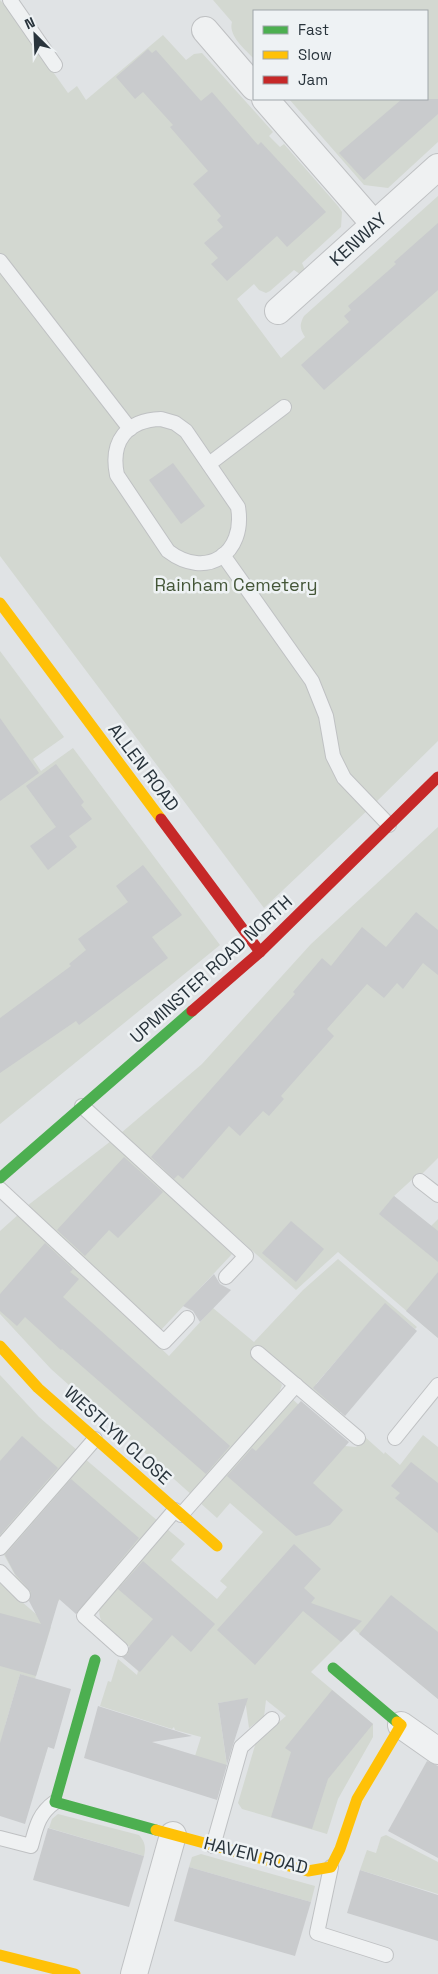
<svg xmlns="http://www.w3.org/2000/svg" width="438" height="1974" viewBox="0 0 438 1974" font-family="'Space Grotesk',sans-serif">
	<rect width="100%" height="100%" fill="#e0e3e5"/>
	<g fill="#d3d8d1">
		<path d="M0,0l7,7 61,86 9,-7 9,14 77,-65 23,25 8,-6 8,-1 71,79 -4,4 11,11 4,-3 54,62 4,6 -1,15 -39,36 8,18 -16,-11 -24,21 -4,2 -7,-3 -5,-6 -17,15 44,59 24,-21c-5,-8 -6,-12 -1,-21l134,-120v545l-66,65 -108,102 -264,-352z"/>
		<path d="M213,0h225v142l-50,46 -24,-3 -75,-86h138v-88h-173v48c-9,-10 -26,-23 -22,-37z"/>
		<path d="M0,651l64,86 -31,22 8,12 32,-23 147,197 -220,179z"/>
		<path d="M438,827v331l-17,17h-4l-23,21 37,30 7,-7v119l-100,-86 -42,38 -175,-157 81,-69 109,-120z"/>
		<path d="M111,1141l121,113 -72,77 -133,-125z"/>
		<path d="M19,1214l150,142 44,-48 41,34 49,-52 35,-31 79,68 -2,2 -30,-25 -69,80 28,24 -5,5 -81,-68 -8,9 21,17 11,14 -5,13 -84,98 -142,-127 -51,-55v-83z"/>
		<path d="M0,1375l39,42 39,34 -78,87z"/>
		<path d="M290,1397l55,49 11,1 9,-10 19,17 1,-2 15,13 23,-30 15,12v252l-84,-70 -43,43 62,52v13l-35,62 -11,35 -85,-25 -4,-6 18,-61 30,-26 -20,-16 -2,17 -15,11 -4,-29 -27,4 9,63 -32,-10 6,-19 -26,-7 -1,-3 -2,2 -72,-23 8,-25 3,1 7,-23 19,16 1,-4 -17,-15 9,-9c-15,-12 -35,-21 -30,-42l66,-77 19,16 -14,16 46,39 10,-12 -7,-6 43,-49 -33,-29 -13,15 -19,-17z"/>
		<path d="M84,1458l75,64 -69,80 -8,3 -16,-13 -16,19 -29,-25 -18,-33z"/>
		<path d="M0,1583l51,44 -16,52 -15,-5 -15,52 45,14 -10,33 -40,-12z"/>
		<path d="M58,1814l81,21c6,7 7,12 5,21l-95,-28 3,-9z"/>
		<path d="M386,1835l52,27v32l-78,-24 7,-20 9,3 5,-16z"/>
		<path d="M201,1854l114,32 -4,16 -122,-35 3,-10z"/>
	</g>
	<g fill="#c9cbcd">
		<path d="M148,49l4,4 4,-3 45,51 11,-9 46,53 3,-3 65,70 -39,35 -10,-11 -50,45 -16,-17 7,-6 -14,-15 19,-16 -6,-7 4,-4 -28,-32 15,-13 -38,-44 3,-2 -30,-33 -8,7 -19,-22z"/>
		<path d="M402,99h36v15l-74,66 -25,-27z"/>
		<path d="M438,223v67l-114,100 -23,-25 48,-43 -5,-6 7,-6 -3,-4 48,-42 -2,-2z"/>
		<path d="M173,463l32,43 -24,18 -32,-44z"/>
		<path d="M0,718l39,55 -39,28z"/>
		<path d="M56,764l28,38 -3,3 11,14 -23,17 8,11 -29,23 -18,-24 26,-19 -30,-41z"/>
		<path d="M143,865l39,50 -30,22 16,21 -89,67 -3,-4 -76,52v-55l71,-52 -2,-2 17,-14 -8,-11 50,-37 -12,-16z"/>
		<path d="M416,912l22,18v45l-15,-12 -20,26 -6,-6 -13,15 -17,-14 -40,45 7,7 -53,60 3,3 -15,17 -6,-5 -23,25 -11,-10 -46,53 -5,-4 -4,4 -23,-22 144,-163 -2,-2 29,-34 9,8 31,-39 24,20z"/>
		<path d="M124,1157l39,35 -45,46 -9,-8 -24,26 -28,-26z"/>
		<path d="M394,1196l44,35v31l-59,-48z"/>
		<path d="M291,1221l33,28 -28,33 -34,-29z"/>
		<path d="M45,1243l28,26 -3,3 9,7 -16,18 167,149 -24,28 -144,-125 -1,1 -36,-33 -8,9 -17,-15v-17z"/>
		<path d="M438,1272v66l-32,-27z"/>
		<path d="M214,1274l6,10 11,6 -31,32 -7,-11 -10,-5z"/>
		<path d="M385,1303l32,28 -72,85 -32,-28z"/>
		<path d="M301,1401l48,41 -36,41 30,27 -13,15 -34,11 -69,-60 25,-28 4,3z"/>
		<path d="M22,1436l36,32 -58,67v-74z"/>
		<path d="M411,1462l27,21v50l-43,-35 5,-5 -9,-7z"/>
		<path d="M71,1479l68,59 -63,76 -17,-15 -23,77 -36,-10v-53l41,11 -12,-23 2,-9 -16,-18 -10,-19z"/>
		<path d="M294,1544l27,25 -17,19 11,10 -4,5 51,18 -21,21 -38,-31 -48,54 -38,-35z"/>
		<path d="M143,1561l72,63 -24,28 -19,-17 -32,37 -18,-15 6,-3 1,-7 24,-28 -35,-30z"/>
		<path d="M391,1595l47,37v67l-79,-65z"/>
		<path d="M20,1674l51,15 -17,60 -6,-2 -23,77 -25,-8v-73z"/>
		<path d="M332,1690l41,34 -45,55 -16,50 -41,-12 20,-65 -6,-4z"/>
		<path d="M248,1698l-15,47 -6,20 -9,-62z"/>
		<path d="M98,1706l94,30 -40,6 75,23 -10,35 -133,-42z"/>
		<path d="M427,1761l11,5v92l-50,-27z"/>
		<path d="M48,1828l96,28 -15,51 -96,-27z"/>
		<path d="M189,1867l122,35 -16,54 -121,-35z"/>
		<path d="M360,1870l78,25v46l-91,-28z"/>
	</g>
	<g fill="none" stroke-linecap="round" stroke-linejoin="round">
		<g stroke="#bfc1c3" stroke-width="16">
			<g id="lane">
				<path d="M10,0l45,65"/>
				<path d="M0,261l130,168"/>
				<path d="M161,419l14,4 11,8 52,76c8,47 -32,73 -70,44l-51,-76c-7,-34 10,-55 44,-56z"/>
				<path d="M209,464l75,-57"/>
				<path d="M223,555l89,126 14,35 7,40 11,22 45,47"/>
				<path d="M82,1106l164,150 -20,21"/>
				<path d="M420,1181l18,14"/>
				<path d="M0,1189l164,153 23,-24"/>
				<path d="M258,1353l100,85"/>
				<path d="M395,1438l43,-53"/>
				<path d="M181,1515l115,-130"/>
				<path d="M0,1548l95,-109"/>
				<path d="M0,1572l23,23"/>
				<path d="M121,1649l-37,-33 91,-106"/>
				<path d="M0,1838l31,8c5,-18 7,-32 24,-44"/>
				<path d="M213,1846l28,-99 31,-28"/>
				<path d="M331,1867l-14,66 69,22"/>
			</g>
		</g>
		<g stroke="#bfc1c3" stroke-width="28">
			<g id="street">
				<path d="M205,30l49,57"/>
				<path d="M265,99l109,125"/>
				<path d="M278,311l160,-144"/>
				<path d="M401,1725l37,26"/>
				<path d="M134,1974l39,-139"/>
			</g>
		</g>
		<use href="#lane" stroke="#eff1f2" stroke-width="14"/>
		<use href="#street" stroke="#eff1f2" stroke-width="26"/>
		<g stroke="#4caf50" stroke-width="11">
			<path d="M0,1178l192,-167"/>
			<path d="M95,1660l-40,142 101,28"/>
			<path d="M333,1668l64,54"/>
		</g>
		<g stroke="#ffc107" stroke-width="11">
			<path d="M0,603l161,216"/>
			<path d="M0,1346l38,42 179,158"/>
			<path d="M156,1830l152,41 23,-4 9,-18 17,-50 44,-74 -4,-3"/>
			<path d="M0,1955l75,19"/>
		</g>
		<g stroke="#c62828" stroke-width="11">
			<path d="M161,819l99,133"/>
			<path d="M192,1011l68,-59 178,-175"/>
		</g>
	</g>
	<g text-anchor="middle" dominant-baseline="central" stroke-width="5" stroke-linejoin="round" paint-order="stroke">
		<g font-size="18" fill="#29343c" stroke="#eef2f4">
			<text transform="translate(358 239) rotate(-42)">KENWAY</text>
			<text transform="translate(144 767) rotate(53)">ALLEN ROAD</text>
			<text transform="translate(211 969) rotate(-42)">UPMINSTER ROAD NORTH</text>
			<text transform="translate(118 1435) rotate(42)">WESTLYN CLOSE</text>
			<text transform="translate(256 1855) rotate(14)">HAVEN ROAD</text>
		</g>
		<g font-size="18" fill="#445638" stroke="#eef2f4">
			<text x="236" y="584">Rainham Cemetery</text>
		</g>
	</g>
	<rect x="253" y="10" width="175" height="90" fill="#eef2f4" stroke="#9fa6aa"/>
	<rect x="263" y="26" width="25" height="8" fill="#4caf50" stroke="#9fa6aa"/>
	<text x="298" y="35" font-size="15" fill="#29343c">Fast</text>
	<rect x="263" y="51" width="25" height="8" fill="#ffc107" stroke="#9fa6aa"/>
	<text x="298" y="60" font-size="15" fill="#29343c">Slow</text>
	<rect x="263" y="76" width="25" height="8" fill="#c62828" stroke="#9fa6aa"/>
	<text x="298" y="85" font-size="15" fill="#29343c">Jam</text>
	<g transform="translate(35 35) rotate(336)" stroke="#eef2f4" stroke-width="4" paint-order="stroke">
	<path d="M0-4L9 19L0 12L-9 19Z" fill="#29343c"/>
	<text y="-8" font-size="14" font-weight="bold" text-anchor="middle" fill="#29343c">N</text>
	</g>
</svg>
